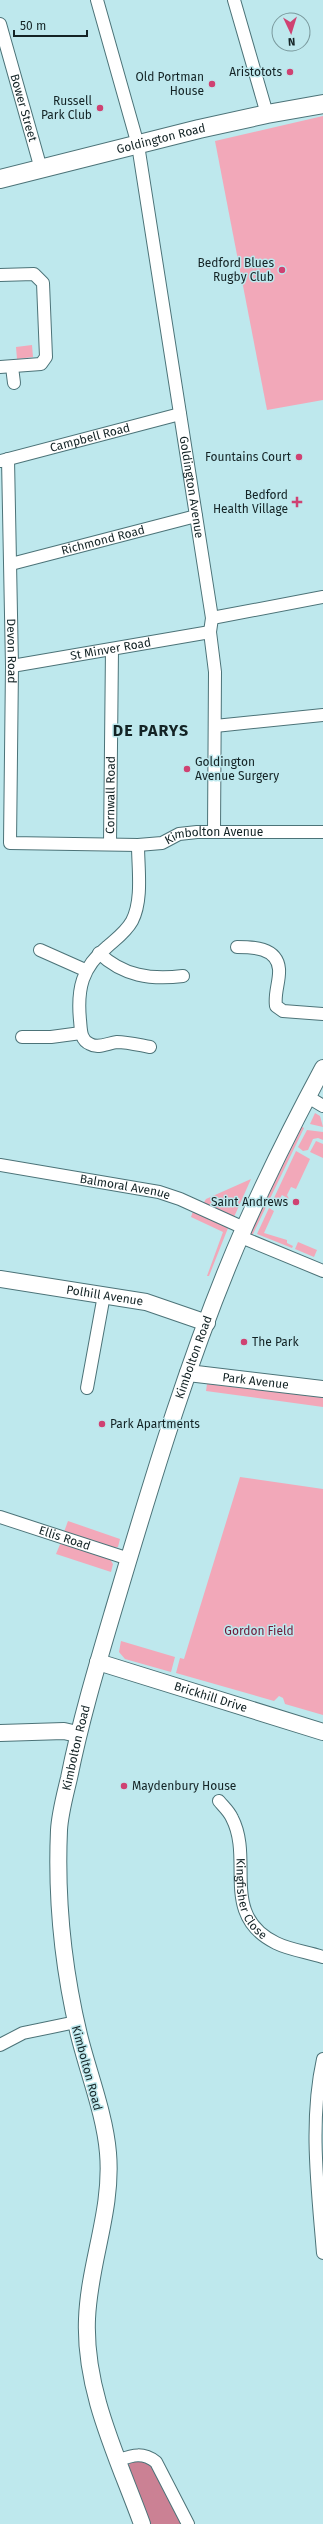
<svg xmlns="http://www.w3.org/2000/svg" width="323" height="2524" viewBox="0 0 323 2524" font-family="'Fira Sans',sans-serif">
	<rect width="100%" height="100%" fill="#bee8ed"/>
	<g fill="#f2a8b9">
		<path d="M323,116v284l-56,10 -52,-269z"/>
		<path d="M32,345l1,12 -16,2 -1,-12z"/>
		<path d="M315,1113l5,3 3,11 -13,-3z"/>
		<path d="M299,1125l5,3 -52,108 -2,-5 2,-8 4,-3 43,-87z"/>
		<path d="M307,1130l16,2v8l-5,-2 -5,1 -5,11 -5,1 -5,-4z"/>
		<path d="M316,1141l7,3v14l-13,-6z"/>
		<path d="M296,1151l14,8 -14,30 -5,-2 -4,8 2,4 -7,-4 -3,5 -5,-2z"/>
		<path d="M251,1179l-17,38 -31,-13 3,-5z"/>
		<path d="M269,1208l5,3 -10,22 23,7v3l6,3 -1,2 -35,-14z"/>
		<path d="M193,1211l35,17 -19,48h-2l16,-44 -32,-15z"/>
		<path d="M298,1242l19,8 -3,7 -19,-8z"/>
		<path d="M207,1384l116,13v10l-117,-16z"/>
		<path d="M240,1477l83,12v226l-38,-11 -2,-6 -4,-2 -5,5 -98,-28 4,-15 4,1z"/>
		<path d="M68,1521l52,18 -2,8 -4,1 -50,-16z"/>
		<path d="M61,1542l49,17 3,5 -2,8 -55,-18z"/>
		<path d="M121,1641l54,16 -4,15 -46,-13 -6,-7z"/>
	</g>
	<path fill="#cb8194" d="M134,2458l17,2 33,64h-35l-21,-58z"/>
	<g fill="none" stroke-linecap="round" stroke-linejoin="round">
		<g stroke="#4c7378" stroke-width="14">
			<g id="street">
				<path id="s1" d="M97,0l41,145 74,473 -2,14 5,40 -1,160"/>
				<path d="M234,0l33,114"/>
				<path id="s2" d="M0,24l41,145"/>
				<path d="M0,275l34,-1 9,9 3,74 -5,7 -41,3"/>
				<path d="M12,367l2,16"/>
				<path id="s3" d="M8,459l4,207 -2,177 128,2 24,-2 17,-9 18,-2h126"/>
				<path id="s4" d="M1,461l179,-47"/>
				<path id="s5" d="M11,564l185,-48"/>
				<path d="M212,618l111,-21"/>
				<path id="s6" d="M12,666l198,-34"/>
				<path d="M215,726l108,-11"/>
				<path id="s7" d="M110,844l2,-195"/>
				<path d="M138,845c0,23 5,55 -6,76 -6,11 -16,18 -25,26 -25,20 -30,42 -27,73 1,9 0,20 10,24 8,5 18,-1 27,-2 10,0 22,3 33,5"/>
				<path d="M237,947c15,0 40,0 42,22 1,12 -5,24 -3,37l7,5 40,3"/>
				<path d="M40,950l45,20"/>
				<path d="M99,953c24,23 52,27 84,23"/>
				<path d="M22,1037h29l30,-4"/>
				<path d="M308,1097l15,9"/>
				<path id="s8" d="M0,1165l159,27 21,7 64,29"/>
				<path d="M241,1237l82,34"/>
				<path d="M87,1388l17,-93"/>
				<path id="s9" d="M0,1517l129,42"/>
				<path id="s10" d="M219,1801c4,5 10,10 13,17 22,42 -13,97 44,125 14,7 32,9 47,14"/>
				<path d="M0,2045l23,-12 53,-11"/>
				<path d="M323,2059c-14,63 -5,131 0,194"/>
				<path d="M119,2460c14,-5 24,-8 37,2l32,62"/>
			</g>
		</g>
		<g stroke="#4c7378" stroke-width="18">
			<g id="secondary">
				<path id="s11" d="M0,1279l146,23 61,21"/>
				<path id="s12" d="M188,1373l135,16"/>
				<path id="s13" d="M98,1662l225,70"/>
				<path d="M0,1733l64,-2 13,3"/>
				<path id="s14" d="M142,2524c-24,-66 -58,-133 -55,-205 2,-56 26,-109 21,-166 -3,-38 -20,-81 -29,-118 -16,-67 -23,-137 -20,-205 1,-17 6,-35 10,-52 11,-55 27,-109 43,-163 39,-131 78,-264 133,-389 24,-54 50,-106 78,-158"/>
			</g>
		</g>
		<g stroke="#4c7378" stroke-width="20">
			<g id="primary">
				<path id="s15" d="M0,179l199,-50 68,-15 56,-10"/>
			</g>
		</g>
		<use href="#street" stroke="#fff" stroke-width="12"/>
		<use href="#secondary" stroke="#fff" stroke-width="16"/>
		<use href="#primary" stroke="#fff" stroke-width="18"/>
	</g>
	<g fill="#cf4272" stroke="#bee8ed" stroke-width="1.5">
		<circle cx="290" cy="72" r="4"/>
		<circle cx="212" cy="84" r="4"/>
		<circle cx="100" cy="108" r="4"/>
		<circle cx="282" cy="270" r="4"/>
		<circle cx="299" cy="457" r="4"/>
		<path d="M295 496h4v4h4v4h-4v4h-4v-4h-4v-4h4z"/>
		<circle cx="187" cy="769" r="4"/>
		<circle cx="296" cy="1202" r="4"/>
		<circle cx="244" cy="1342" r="4"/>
		<circle cx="102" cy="1424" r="4"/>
		<circle cx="124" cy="1786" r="4"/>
	</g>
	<g text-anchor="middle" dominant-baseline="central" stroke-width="3" stroke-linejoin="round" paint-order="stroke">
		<g font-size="12" fill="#132325" stroke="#bee8ed" text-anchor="end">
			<text x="282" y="72">Aristotots</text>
			<text x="204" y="77">Old Portman<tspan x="204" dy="14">House</tspan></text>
			<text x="92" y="101">Russell<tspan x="92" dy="14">Park Club</tspan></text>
			<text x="274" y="263">Bedford Blues<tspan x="274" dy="14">Rugby Club</tspan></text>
			<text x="291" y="457">Fountains Court</text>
			<text x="288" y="495">Bedford<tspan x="288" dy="14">Health Village</tspan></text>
			<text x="195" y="762" text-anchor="start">Goldington<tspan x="195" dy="14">Avenue Surgery</tspan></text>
			<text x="288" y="1202">Saint Andrews</text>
			<text x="252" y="1342" text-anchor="start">The Park</text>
			<text x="110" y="1424" text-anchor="start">Park Apartments</text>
			<text x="132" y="1786" text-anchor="start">Maydenbury House</text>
		</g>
		<g font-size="12" fill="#132325" stroke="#bee8ed">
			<text stroke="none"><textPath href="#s2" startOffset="87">Bower Street</textPath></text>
			<text stroke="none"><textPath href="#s15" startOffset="166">Goldington Road</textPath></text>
			<text stroke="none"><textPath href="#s4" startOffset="92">Campbell Road</textPath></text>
			<text stroke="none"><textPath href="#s1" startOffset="497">Goldington Avenue</textPath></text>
			<text stroke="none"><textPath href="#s5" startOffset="95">Richmond Road</textPath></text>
			<text stroke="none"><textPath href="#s6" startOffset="100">St Minver Road</textPath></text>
			<text stroke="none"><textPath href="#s3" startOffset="192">Devon Road</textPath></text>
			<text stroke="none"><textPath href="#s7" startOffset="49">Cornwall Road</textPath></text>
			<text stroke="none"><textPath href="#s3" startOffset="590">Kimbolton Avenue</textPath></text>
			<text stroke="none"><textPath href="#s8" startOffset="127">Balmoral Avenue</textPath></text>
			<text stroke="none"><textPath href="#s11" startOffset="106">Polhill Avenue</textPath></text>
			<text stroke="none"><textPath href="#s14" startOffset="1202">Kimbolton Road</textPath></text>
			<text stroke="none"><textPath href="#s12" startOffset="68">Park Avenue</textPath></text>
			<text stroke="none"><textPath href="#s9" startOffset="68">Ellis Road</textPath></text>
			<text stroke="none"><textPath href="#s13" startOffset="118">Brickhill Drive</textPath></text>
			<text stroke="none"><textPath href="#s14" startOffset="794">Kimbolton Road</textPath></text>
			<text stroke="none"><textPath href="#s10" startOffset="106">Kingfisher Close</textPath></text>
			<text transform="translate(87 2068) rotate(75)">Kimbolton Road</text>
		</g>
		<g font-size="12" fill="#6e1737" stroke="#bee8ed">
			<text x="259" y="1631">Gordon Field</text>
		</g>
		<g font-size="16" font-weight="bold" letter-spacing="1" fill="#132325" stroke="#bee8ed">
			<text x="151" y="730">DE PARYS</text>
		</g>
	</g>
	<g transform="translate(291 32) rotate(176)"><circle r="19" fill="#bee8ed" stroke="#7a999d"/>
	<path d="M0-3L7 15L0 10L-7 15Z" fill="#cf4272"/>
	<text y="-6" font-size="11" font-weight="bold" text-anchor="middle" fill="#132325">N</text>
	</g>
	<path d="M14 30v6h73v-6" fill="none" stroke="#132325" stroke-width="2"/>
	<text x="20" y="30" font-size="12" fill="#132325" stroke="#bee8ed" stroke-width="3" paint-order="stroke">50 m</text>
</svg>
